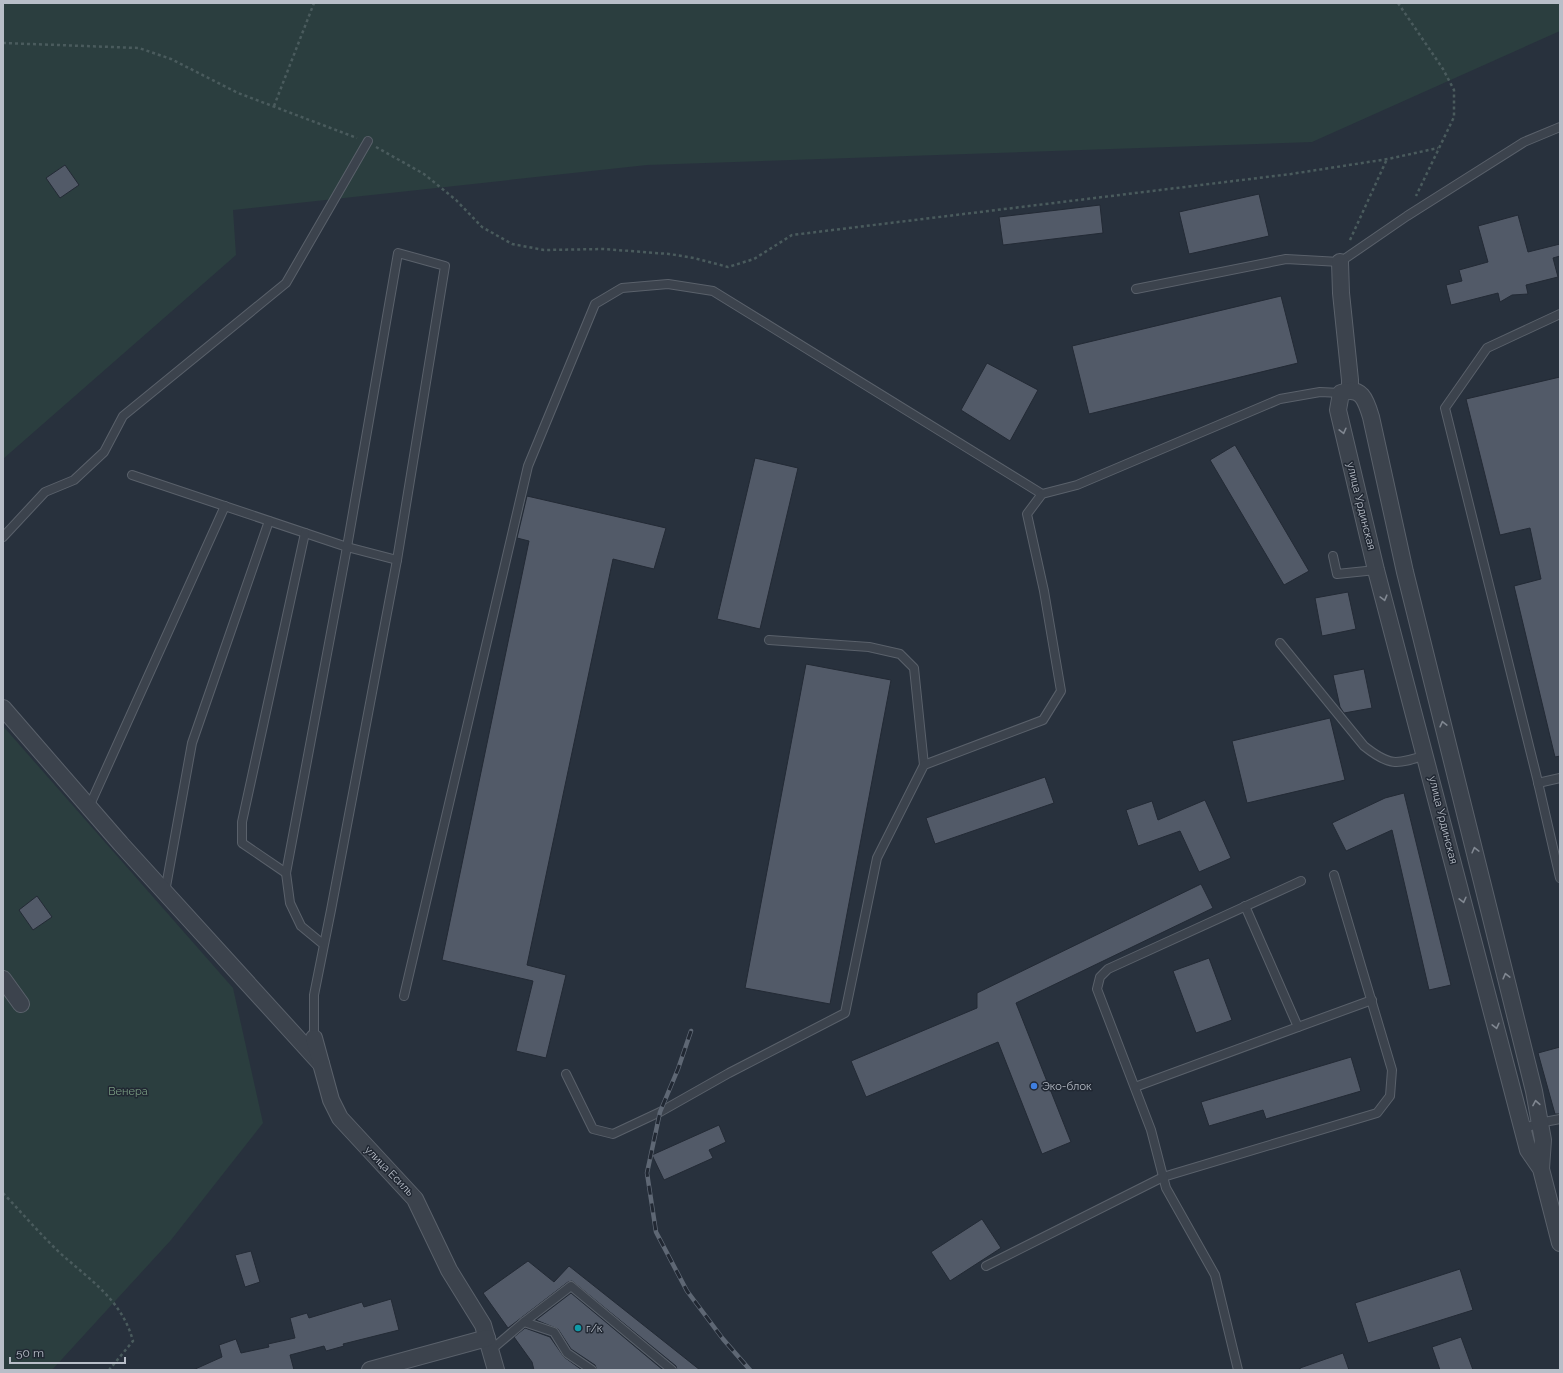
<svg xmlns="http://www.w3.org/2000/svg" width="1563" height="1373" viewBox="0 0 1563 1373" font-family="Raleway,sans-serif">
	<rect width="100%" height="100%" fill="#28313d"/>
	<g fill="#2b3e3f">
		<path d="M3,3h1557v28l-248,111 -665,23 -414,45 3,45 -233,204z"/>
		<path d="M3,726l230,262 30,135 -92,117 -119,130h-49z"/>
	</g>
	<g fill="#525a68" stroke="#232a35">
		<path d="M65,165l14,20 -19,13 -14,-20z"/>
		<path d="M1259,194l10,42 -80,18 -10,-42z"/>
		<path d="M1100,205l3,28 -100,12 -4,-28z"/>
		<path d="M1518,215l10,37 32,-8v12l-7,2 5,19 -32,8 2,9 -16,1 -12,7 -2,-9 -47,12 -5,-20 16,-4 -3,-11 29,-8 -10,-36z"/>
		<path d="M1281,296l17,67 -209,51 -17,-68z"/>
		<path d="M987,363l51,27 -28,51 -49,-31z"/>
		<path d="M1560,377v379l-5,1 -41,-171 27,-7 -11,-51 -30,7 -34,-136z"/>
		<path d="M1235,445l74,126 -25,14 -74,-125z"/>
		<path d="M755,458l43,10 -38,161 -43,-10z"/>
		<path d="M527,496l139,32 -12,41 -41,-10 -86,406 39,10 -20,83 -30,-7 17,-70 -91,-21 87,-419 -12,-3z"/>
		<path d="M1348,592l8,37 -34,7 -7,-38z"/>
		<path d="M806,664l85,16 -61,324 -85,-16z"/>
		<path d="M1364,669l8,39 -28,5 -4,-6 -7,-32z"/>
		<path d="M1330,718l15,62 -98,23 -15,-62z"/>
		<path d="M1045,777l9,26 -119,41 -9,-26z"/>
		<path d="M1404,793l47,192 -22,5 -37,-160 -46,21 -14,-28 53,-25z"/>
		<path d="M1205,800l26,58 -32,14 -19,-41 -42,15 -12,-36 26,-9 6,19z"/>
		<path d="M1201,884l12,24 -197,95 55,139 -29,12 -44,-112 -132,55 -15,-36 126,-53v-15z"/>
		<path d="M37,896l15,21 -19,13 -14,-20z"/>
		<path d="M1209,958l23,62 -36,13 -23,-62z"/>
		<path d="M1560,1047v67h-5l-17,-61z"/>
		<path d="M1351,1057l10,34 -95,28 -3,-9 -54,16 -8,-24z"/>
		<path d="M719,1125l7,17 -17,8 4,8 -49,22 -12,-25z"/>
		<path d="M982,1219l19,29 -51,33 -19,-29z"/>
		<path d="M251,1251l9,31 -15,5 -10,-32z"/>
		<path d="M528,1261l26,21 15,-16 131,104h-23l-1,-4 -104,-85 -4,1 -60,46 -25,-35z"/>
		<path d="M1460,1269l13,41 -105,33 -13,-40z"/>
		<path d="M571,1293l92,77h-66l-2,-5 -24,-16 -13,-20 -22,-9z"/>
		<path d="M391,1299l8,31 -56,14 1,2 -18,5 -2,-5 -34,9 4,15h-101l29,-13 -3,-12 17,-6 5,14 28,-6 -1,-3 27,-6 -5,-20 17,-5 2,5 53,-16 2,5z"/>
		<path d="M525,1328l25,9 14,20 18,13h-48l-2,-8 -18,-25z"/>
		<path d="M1461,1337l12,33h-33l-8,-23z"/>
		<path d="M1343,1353l6,17h-49v-2z"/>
	</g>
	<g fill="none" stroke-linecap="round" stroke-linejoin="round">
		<g stroke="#5a616b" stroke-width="10">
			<g id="lane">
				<path d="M1136,289l150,-30 54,3 67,-46 117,-74 36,-15"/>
				<path d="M1560,314l-73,34 -42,60 92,370 23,100"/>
				<path d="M132,475l215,72 50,13"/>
				<path d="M3,537l42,-45 29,-12 30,-28 19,-36 163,-133 82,-142"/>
				<path d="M1333,556l4,18 39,-4"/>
				<path d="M769,640l100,7 31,7 14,14 10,97"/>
				<path d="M1280,643l84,103c25,20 32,19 62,9"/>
				<path d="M1538,783l22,-5"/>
				<path d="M89,807l136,-301"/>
				<path d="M286,873l-44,-30v-21l63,-289"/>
				<path d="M165,892l27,-149 77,-222"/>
				<path d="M404,996l124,-530 67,-162 27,-16 46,-4 45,7 329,203"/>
				<path d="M1298,1027l74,-27"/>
				<path d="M314,1038v-43l17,-85 66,-350 48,-294 -47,-13 -51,294 -61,326 4,30 11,23 23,19"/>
				<path d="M566,1074l27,55 20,5 47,-22 69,-39 116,-60 32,-155 47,-93 119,-45 18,-29 -17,-100 -17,-77 15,-20 35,-9 203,-86 40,-7 21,1"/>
				<path d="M1135,1087l163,-60 -53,-121"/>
				<path d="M1523,1129l16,-6 21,-4"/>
				<path d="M986,1266l177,-89 214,-64 13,-17 2,-26 -58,-195"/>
				<path d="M524,1322l47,-36 101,84"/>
				<path d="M491,1350l33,-28 30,10 13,21 25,17"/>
				<path d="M1238,1370l-23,-95 -49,-87 -15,-58 -54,-141 3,-12 8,-8 193,-88"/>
			</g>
		</g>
		<g stroke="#5a616b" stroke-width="18">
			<g id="street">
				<path d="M1340,262l1,31 9,87v10"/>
				<path d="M3,708l118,136 200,220"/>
				<path d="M3,979l18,25"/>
				<path d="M314,1038l17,62 9,18 75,81 34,71 34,55 13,45"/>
				<path d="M1541,1169l2,-29 -9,-49 -129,-519 -34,-155c-5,-17 -10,-32 -30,-24l-3,17 38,160 152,580 13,19 19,74"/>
				<path d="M370,1370l117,-32"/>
			</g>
		</g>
		<g stroke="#4a5b5d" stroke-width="2.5" stroke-dasharray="3 3" stroke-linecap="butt">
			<path d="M1398,3l45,66 11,21v27l-38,79"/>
			<path d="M3,43l136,5 32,11 67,34 119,45"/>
			<path d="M274,106l40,-103"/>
			<path d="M376,147l48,27 32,26 26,27 30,17 32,6 60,-1 65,5 25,4 34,9 26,-8 38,-24 499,-61 97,-15 50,-11"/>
			<path d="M1350,240l37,-81"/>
			<path d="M3,1193c19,20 37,41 57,60 30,27 62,47 73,88l-24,29"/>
		</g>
		<use href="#lane" stroke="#3c434d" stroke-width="8"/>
		<use href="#street" stroke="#3c434d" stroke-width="16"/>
		<g stroke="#5e6774" stroke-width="4.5">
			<path id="rail" d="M691,1031l-13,38 -18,43 -13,61 9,59 31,59 36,48 27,31"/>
		</g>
		<use href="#rail" stroke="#212833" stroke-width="3" stroke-dasharray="9" stroke-linecap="butt"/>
	</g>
	<defs><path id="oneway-chevron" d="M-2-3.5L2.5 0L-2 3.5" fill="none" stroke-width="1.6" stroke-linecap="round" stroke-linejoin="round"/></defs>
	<g stroke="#808791">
		<use href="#oneway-chevron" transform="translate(1343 431) rotate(76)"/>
		<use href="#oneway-chevron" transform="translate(1384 598) rotate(75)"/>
		<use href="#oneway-chevron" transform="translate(1443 724) rotate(-104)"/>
		<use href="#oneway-chevron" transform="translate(1475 850) rotate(-104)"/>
		<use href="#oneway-chevron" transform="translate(1463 900) rotate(76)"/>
		<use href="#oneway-chevron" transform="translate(1506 976) rotate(-104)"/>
		<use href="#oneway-chevron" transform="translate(1496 1026) rotate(76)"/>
		<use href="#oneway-chevron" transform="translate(1536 1103) rotate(-100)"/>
	</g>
	<circle fill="#3f7fe0" stroke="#212833" stroke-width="1.5" cx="1034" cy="1086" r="4"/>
	<circle fill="#0f9aa8" stroke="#212833" stroke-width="1.5" cx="578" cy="1328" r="4"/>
	<g text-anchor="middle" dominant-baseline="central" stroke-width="3" stroke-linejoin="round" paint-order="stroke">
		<g font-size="11" fill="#b8bec8" stroke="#212833">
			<text transform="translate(1361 506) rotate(76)">улица Урдинская</text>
			<text transform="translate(1443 820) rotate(76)">улица Урдинская</text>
			<text transform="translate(389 1171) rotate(46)">улица Есиль</text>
		</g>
		<g font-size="11" fill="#b8bec8" stroke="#212833" text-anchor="start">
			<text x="1042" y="1086">Эко-блок</text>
			<text x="586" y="1328">г/к</text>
		</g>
		<g font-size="11" fill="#799b81" stroke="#212833">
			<text x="128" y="1091">Венера</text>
		</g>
	</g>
	<rect width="1563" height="1373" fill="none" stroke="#b8bec8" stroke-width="8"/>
	<path d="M10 1357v6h115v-6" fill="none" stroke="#b8bec8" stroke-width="2"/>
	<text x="16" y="1357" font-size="12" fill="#b8bec8" stroke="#212833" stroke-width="3" paint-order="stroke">50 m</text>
</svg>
